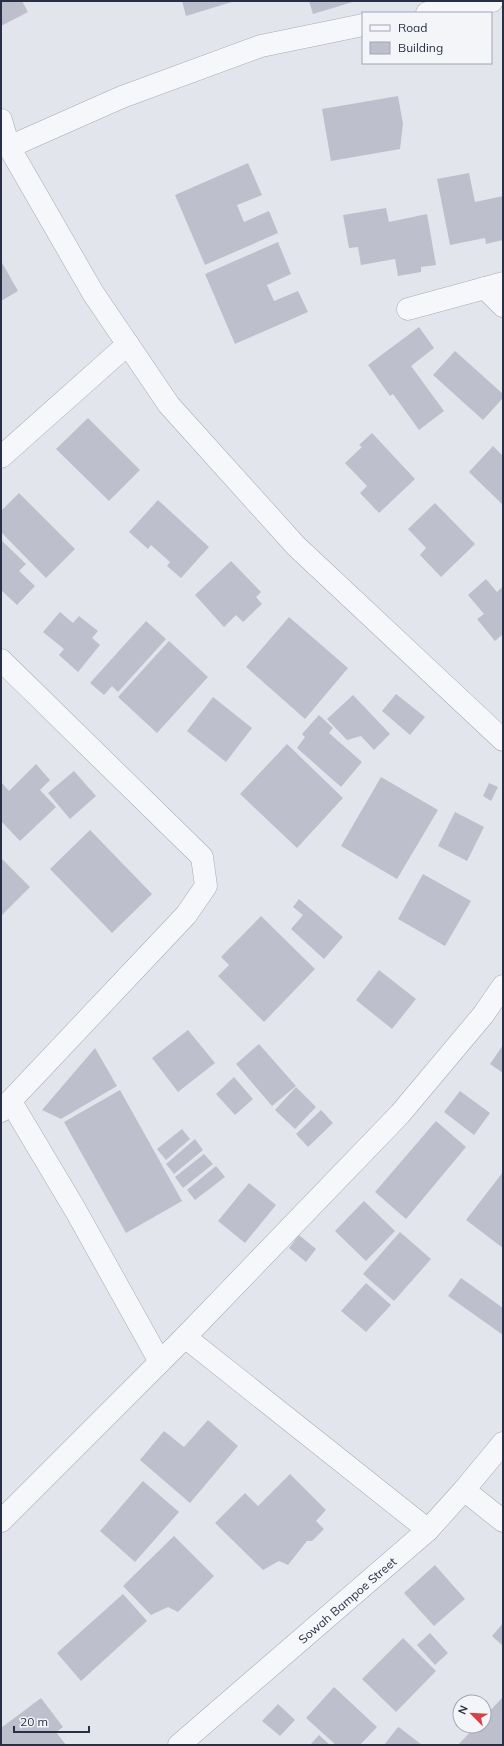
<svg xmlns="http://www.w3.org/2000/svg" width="504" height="1746" viewBox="0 0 504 1746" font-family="Mulish,sans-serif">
	<rect width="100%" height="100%" fill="#e3e5ec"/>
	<g fill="#bdc0cc">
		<path d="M1,1h21l6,11 -27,14z"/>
		<path d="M182,1h53l-49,15z"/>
		<path d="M309,1h47l-43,13z"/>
		<path d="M398,96l5,28 -3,25 -69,12 -9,-52z"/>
		<path d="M248,163l14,32 -25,10 7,17 25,-11 9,22 -73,32 -30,-70z"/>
		<path d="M469,173l6,29 28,-6v44l-17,4 -1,-6 -35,7 -13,-66z"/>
		<path d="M386,208l3,14 38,-8 9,51 -15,2v5l-23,4 -3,-17 -34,6 -3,-18 -9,1 -6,-33z"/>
		<path d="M278,242l13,32 -24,11 7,16 24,-10 10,21 -73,32 -30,-70z"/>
		<path d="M1,261l17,30 -17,10z"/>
		<path d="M419,327l15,21 -23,18 33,45 -25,19 -26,-36 -3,2 -22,-31z"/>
		<path d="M455,351l48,43v4l-20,22 -50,-45z"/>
		<path d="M88,418l52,52 -31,31 -53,-52z"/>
		<path d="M372,433l43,46 -36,34 -19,-20 7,-7 -22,-23 17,-16 -3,-2z"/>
		<path d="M493,446l10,10v49l-34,-33z"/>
		<path d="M19,493l56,56 -29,29 -45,-46v-21z"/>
		<path d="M158,500l51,47 -28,31 -14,-12 3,-4 -19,-17 -3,4 -19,-17z"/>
		<path d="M435,503l40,41 -34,33 -21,-22 6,-7 -18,-19z"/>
		<path d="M1,540l25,24 -7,7 16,15 -18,19 -16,-15z"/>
		<path d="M231,561l30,31 -5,5 6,7 -19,18 -7,-7 -12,12 -29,-32z"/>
		<path d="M486,579l11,13 6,-6v48l-8,7 -18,-22 7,-5 -16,-19z"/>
		<path d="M60,612l13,11 6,-7 19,15 -6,7 8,7 -22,27 -19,-17 5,-6 -21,-17z"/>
		<path d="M289,617l59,51 -43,51 -59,-52z"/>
		<path d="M146,621l20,18 -48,53 -6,-6 -8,9 -14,-12z"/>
		<path d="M169,641l39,36 -51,56 -39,-36z"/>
		<path d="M396,694l29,23 -15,18 -28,-24z"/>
		<path d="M353,695l37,39 -16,16 -13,-14 -14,4 -20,-21z"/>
		<path d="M213,697l39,31 -26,34 -39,-31z"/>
		<path d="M319,715l14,13 -4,5 33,29 -21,25 -44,-39 8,-11 -3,-3z"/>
		<path d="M287,744l56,54 -46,50 -57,-54z"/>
		<path d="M36,764l14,16 -10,10 16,17 -36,34 -19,-20v-39l8,9z"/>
		<path d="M74,771l22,25 -26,23 -22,-26z"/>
		<path d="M381,777l57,33 -41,69 -56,-33z"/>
		<path d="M489,783l9,4 -7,14 -8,-5z"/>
		<path d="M455,812l29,15 -17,34 -29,-15z"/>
		<path d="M90,830l62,64 -40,39 -62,-64z"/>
		<path d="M1,858l29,29 -29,29z"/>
		<path d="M423,874l48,27 -26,45 -47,-27z"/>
		<path d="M299,899l44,38 -19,22 -33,-30 12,-14 -10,-8z"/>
		<path d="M261,916l54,53 -51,53 -46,-46 11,-11 -8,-8z"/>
		<path d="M379,970l37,29 -24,30 -36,-29z"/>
		<path d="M188,1030l27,33 -37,29 -26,-34z"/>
		<path d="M259,1044l37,42 -24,20 -36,-42z"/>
		<path d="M503,1045v28l-13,-9z"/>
		<path d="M95,1048l22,38 -56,33 -19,-9z"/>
		<path d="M234,1077l19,22 -18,16 -19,-21z"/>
		<path d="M296,1087l20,20 -21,22 -20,-19z"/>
		<path d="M120,1090l62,111 -56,32 -62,-111z"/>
		<path d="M460,1091l30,22 -16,22 -30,-23z"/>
		<path d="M321,1110l12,13 -25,24 -12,-13z"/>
		<path d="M436,1121l30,26 -60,72 -31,-27z"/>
		<path d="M182,1129l8,10 -24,21 -9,-11z"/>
		<path d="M195,1139l8,11 -29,24 -8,-10z"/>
		<path d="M204,1154l9,10 -30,24 -8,-11z"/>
		<path d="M216,1166l9,11 -30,23 -8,-10z"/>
		<path d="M503,1172v76l-37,-28z"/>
		<path d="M249,1183l27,22 -31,38 -27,-22z"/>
		<path d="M364,1201l31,30 -29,30 -31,-30z"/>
		<path d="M400,1232l31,27 -37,42 -31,-27z"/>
		<path d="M299,1235l17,14 -10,13 -17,-14z"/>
		<path d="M461,1278l42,30v27l-55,-39z"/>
		<path d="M366,1283l25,22 -25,27 -25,-21z"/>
		<path d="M208,1420l30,26 -48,57 -50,-43 24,-29 20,16z"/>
		<path d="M290,1474l36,36 -10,11 8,8 -12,12h-5l-19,24 -9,-4 -16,9 -48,-47 30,-30 13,13z"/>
		<path d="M143,1481l36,31 -44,50 -35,-31z"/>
		<path d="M174,1536l40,40 -36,36 -10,-5 -17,8 -28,-29z"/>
		<path d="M435,1565l30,34 -31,27 -30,-33z"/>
		<path d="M123,1594l24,27 -66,60 -24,-28z"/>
		<path d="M503,1623v23l-11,-10z"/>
		<path d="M430,1633l18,20 -13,12 -18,-20z"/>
		<path d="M403,1638l33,33 -40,41 -34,-33z"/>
		<path d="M334,1687l43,40 -17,18h-24l-30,-27z"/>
		<path d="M503,1697v48h-45l18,-19h8v-9z"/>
		<path d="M41,1698l22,29 -7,5 10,13h-65v-17z"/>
		<path d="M278,1704l17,16 -15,16 -18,-15z"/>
		<path d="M398,1727l2,1 22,17h-38z"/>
		<path d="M319,1735l11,10h-20z"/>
	</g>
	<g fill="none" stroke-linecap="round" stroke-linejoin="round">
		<g stroke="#a7abb7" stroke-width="23">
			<g id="minor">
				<path d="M427,13l65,-12"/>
				<path d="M1,120l8,27 84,146 76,112 127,141 207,194"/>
				<path d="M9,147l113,-50 139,-51 102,-21"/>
				<path d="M485,288l18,18"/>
				<path d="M408,309l95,-26"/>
				<path d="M1,457l127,-113"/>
				<path d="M1,660l201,197 4,29 -20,29 -185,196"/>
				<path d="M11,1102l65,109 84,151"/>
				<path d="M185,1337l243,193"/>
				<path d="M464,1490l39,31"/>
				<path d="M1,1521l184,-184 215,-223 83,-99 20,-29"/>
				<path id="s1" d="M179,1745l249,-215 36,-40 39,-47"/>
			</g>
		</g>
		<use href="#minor" stroke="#f6f7fa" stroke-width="22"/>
	</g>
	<g text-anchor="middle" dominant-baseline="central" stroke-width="3" stroke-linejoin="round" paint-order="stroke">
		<g font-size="12" fill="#293045" stroke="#f3f5f9">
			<text stroke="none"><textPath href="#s1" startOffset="222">Sowah Bampoe Street</textPath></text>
		</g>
	</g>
	<rect width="504" height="1746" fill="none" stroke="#293045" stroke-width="4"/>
	<rect x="362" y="12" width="130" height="52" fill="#f3f5f9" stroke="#a2a6b1"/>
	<rect x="370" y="25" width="20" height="6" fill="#f6f7fa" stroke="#a2a6b1"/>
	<text x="398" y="32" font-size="12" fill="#293045">Road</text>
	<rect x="370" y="42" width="20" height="12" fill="#bdc0cc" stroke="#a2a6b1"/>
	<text x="398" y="52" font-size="12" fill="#293045">Building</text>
	<g transform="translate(472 1714) rotate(294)"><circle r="19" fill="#f3f5f9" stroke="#a2a6b1"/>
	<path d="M0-3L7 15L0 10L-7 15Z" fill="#d84145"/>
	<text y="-6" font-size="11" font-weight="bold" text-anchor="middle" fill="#293045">N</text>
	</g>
	<path d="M14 1726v6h75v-6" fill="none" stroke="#293045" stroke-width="2"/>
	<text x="20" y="1726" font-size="12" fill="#293045" stroke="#f3f5f9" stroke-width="3" paint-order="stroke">20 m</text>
</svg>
